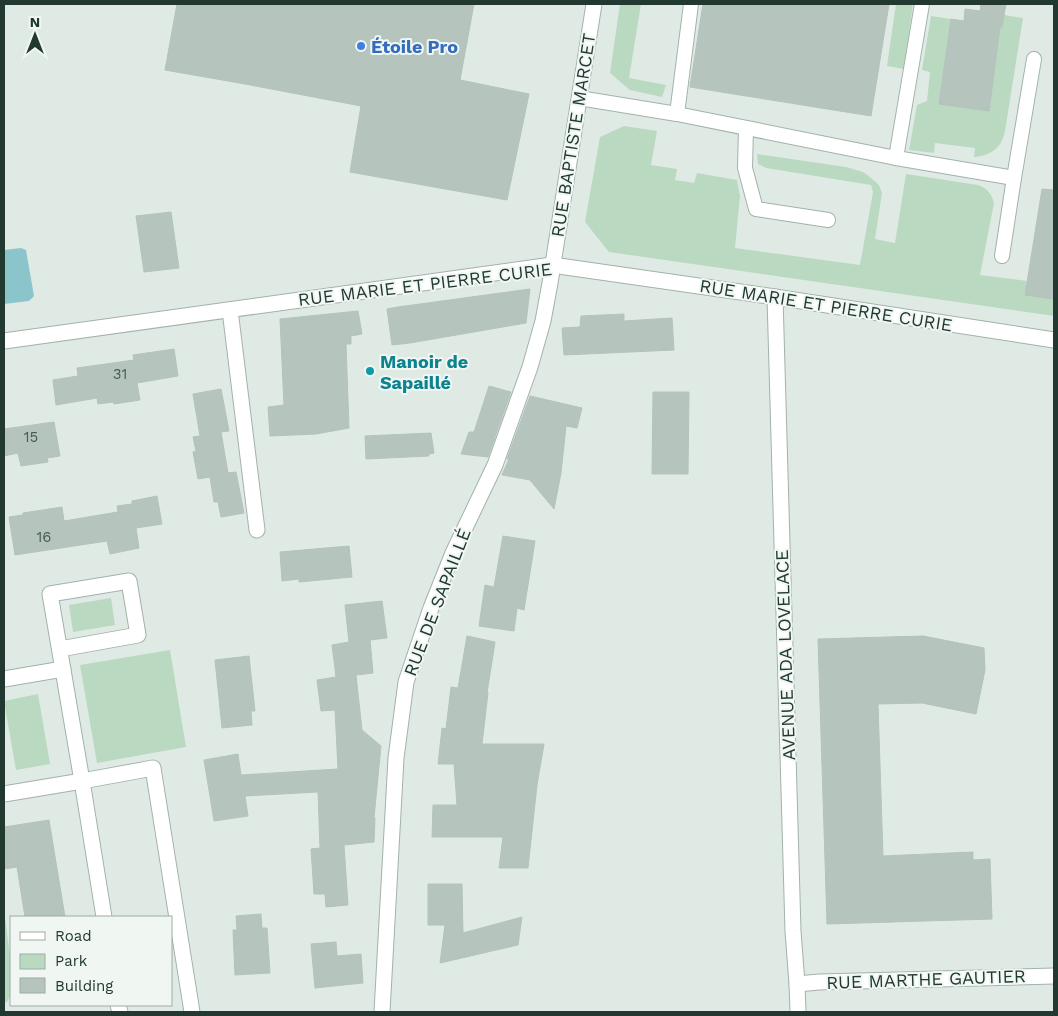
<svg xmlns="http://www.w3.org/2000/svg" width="1058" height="1016" viewBox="0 0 1058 1016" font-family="'Work Sans',sans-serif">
	<rect width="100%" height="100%" fill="#e0eae5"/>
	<g fill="#bad9c1">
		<path d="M620,4h21l-12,74 37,7 -4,12 -32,-7 -20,-17z"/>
		<path d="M896,4h17l-9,65 -17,-3z"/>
		<path d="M1004,15l19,3 -18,113c-1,4 -2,9 -5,13 -5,8 -17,13 -26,13l1,-9 -40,-5 -1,10 -25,-3 8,-45 10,-4 3,-29 -8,-2 9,-54 20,3 -12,85 49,7 12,-84h2z"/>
		<path d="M624,126l33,5 -6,34 26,4 -2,11 19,3 3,-10 40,7 3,16 -5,52 125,17 13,-73 -2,-7 -105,-17 -8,-4 -1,-10 89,13 17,5 7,5 9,8 3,8 -7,46 20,4 11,-69 72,11c10,4 13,8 16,18l-14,72 47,6 -2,14 29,4v17l-445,-64 -24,-30 15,-85z"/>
		<path d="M111,598l4,27 -42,7 -4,-27z"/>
		<path d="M170,650l16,97 -89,16 -17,-98z"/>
		<path d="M38,694l12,70 -34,6 -12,-69z"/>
		<path d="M4,909l7,55v31l-4,7h-3z"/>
	</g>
	<path fill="#8cc4cb" d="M21,248l5,2 8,46 -5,5 -25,3v-54z"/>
	<g fill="#b6c4be" stroke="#b3c3bc">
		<path d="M177,4h297l-14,76 69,14 -22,106 -157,-28 11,-66 -116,-22 -80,-14z"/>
		<path d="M703,4h186l-18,112 -181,-29z"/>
		<path d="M981,4h25l-4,23h-2l-11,84 -50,-7 12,-85 13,2 1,-12 15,2z"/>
		<path d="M1042,189l12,1v109l-29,-4z"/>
		<path d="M171,212l8,56 -35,4 -8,-56z"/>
		<path d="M530,289l-4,34 -116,20 -18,2 -5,-36 11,-2z"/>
		<path d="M358,311l4,23 -11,2v8h-5l3,84 -33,6 -46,2 -2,-29 16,-2 -4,-86z"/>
		<path d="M624,314v7l48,-3 2,32 -110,5 -2,-27 18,-1 1,-11z"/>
		<path d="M174,349l4,27 -41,7 3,17 -26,4 -1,-2 -15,2 -1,-6 -41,7 -3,-25 25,-4 -1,-8 57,-8 -1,-5z"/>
		<path d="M489,386l22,6 -23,65 -27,-3 8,-22h5z"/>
		<path d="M221,389l8,42 -8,1 7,41 8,-1 8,41 -23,4 -3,-15h-4l-4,-25 -12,2 -5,-27 3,-1 -3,-14 7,-1 -7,-42z"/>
		<path d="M653,392h36l-1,82h-36z"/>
		<path d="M530,396l52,12 -5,20 -11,-2 -5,47 -7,36 -24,-29 -28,-5 7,-16h-2z"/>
		<path d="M54,422l6,34 -13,2 1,4 -27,4 -3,-13 -14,3v-27z"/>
		<path d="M431,433l3,20 -5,1v2l-63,3 -1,-23z"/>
		<path d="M157,496l5,28 -26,4 3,20 -29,6 -3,-13 -92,14 -6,-38 14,-2v-2l39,-6 2,14 54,-9 -1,-6 15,-2v-3z"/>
		<path d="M503,536l32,5 -11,69 -7,-2 -3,23 -35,-5 6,-41 9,2z"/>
		<path d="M349,546l3,31 -53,5v-3l-17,2 -2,-29z"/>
		<path d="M382,601l5,37 -17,2 3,33 -17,2 6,55 19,16 -7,72h1l-1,24 -30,3 4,60 -22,2 -1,-13h-11l-3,-45 9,-1 -2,-56 -73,4 3,20 -34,5 -10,-61 34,-6 3,21 97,-6 -3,-59 -14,1 -4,-31 19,-3 -4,-32 17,-3 -4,-37z"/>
		<path d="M467,636l28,6 -8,51h1l-6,51h62l-7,41 -9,83h-29l4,-31h-71l1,-32h24l-3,-41h-16l4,-36 4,1 5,-42 7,1z"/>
		<path d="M923,636l61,12 1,22 -9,44 -54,-11 -44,1 5,152 90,-4v8l17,-1 2,60 -165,5 -9,-285z"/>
		<path d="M249,656l6,55h-4l1,14 -30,3 -7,-68z"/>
		<path d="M49,820l16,97h-40l-8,-50 -13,2v-42z"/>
		<path d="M428,884h34l1,49 59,-16 -4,28 -78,18 5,-38h-17z"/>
		<path d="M261,914l1,14h5l3,45 -35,2 -2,-45h4l-1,-14z"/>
		<path d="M336,942l1,14 24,-2 2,29 -48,5 -4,-44z"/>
	</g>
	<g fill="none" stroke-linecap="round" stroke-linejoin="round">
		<g stroke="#a3b1ac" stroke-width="16">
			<g id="service">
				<path d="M579,98l98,16 219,44 26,-154"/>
				<path d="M677,114l14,-110"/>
				<path d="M746,128l-1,40 11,41 72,11"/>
				<path d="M896,158l118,20 20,-119"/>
				<path d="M1002,256l12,-78"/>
			</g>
		</g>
		<g stroke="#a3b1ac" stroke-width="17">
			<g id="minor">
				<path d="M775,297l18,634 4,53 1,28"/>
				<path d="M230,310l27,220"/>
				<path d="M4,341l548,-76 223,32 279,43"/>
				<path d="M4,679l59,-10"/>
				<path d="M4,794l78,-13 -32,-187 79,-13 9,54 -78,14"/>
				<path d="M104,917l-22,-136 71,-13 39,244"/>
				<path d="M797,984l22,-2 235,-6"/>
				<path d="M118,1005l2,7"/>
				<path d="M382,1012l14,-254 10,-76 25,-74 22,-55 42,-88 35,-98 13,-46 7,-38 44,-279"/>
			</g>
		</g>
		<use href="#service" stroke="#fff" stroke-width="14"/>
		<use href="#minor" stroke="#fff" stroke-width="15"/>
	</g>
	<circle fill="#3f7fe0" stroke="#f0f7f3" stroke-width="2" cx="361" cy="46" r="5"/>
	<circle fill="#0f9aa8" stroke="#f0f7f3" stroke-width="2" cx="370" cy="371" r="5"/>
	<g text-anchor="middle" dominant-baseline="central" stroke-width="4" stroke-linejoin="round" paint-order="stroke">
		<g font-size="15" fill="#475c55">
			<text x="120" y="374">31</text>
			<text x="31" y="437">15</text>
			<text x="44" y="537">16</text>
		</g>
		<g font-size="18" font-weight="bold" fill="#366cbe" stroke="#f0f7f3" text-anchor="start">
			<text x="371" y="46">Étoile Pro</text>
		</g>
		<g font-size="18" fill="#223932" stroke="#f0f7f3">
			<text transform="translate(573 135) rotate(-81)">RUE BAPTISTE MARCET</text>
			<text transform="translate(425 284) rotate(-7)">RUE MARIE ET PIERRE CURIE</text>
			<text transform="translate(826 305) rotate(9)">RUE MARIE ET PIERRE CURIE</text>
			<text transform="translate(437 602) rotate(-69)">RUE DE SAPAILLÉ</text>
			<text transform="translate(785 655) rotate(-92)">AVENUE ADA LOVELACE</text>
			<text transform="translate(926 979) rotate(-2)">RUE MARTHE GAUTIER</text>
		</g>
		<g font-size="18" font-weight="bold" fill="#0d838f" stroke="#f0f7f3" text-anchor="start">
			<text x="380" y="361">Manoir de<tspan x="380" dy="21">Sapaillé</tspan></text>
		</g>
	</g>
	<rect width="1058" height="1016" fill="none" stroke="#223932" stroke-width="10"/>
	<rect x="10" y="916" width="162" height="90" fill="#f0f7f3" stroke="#9eaba6"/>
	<rect x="20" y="932" width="25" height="8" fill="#ffffff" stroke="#9eaba6"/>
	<text x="55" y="941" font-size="15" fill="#223932">Road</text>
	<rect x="20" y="954" width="25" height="15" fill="#bad9c1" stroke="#9eaba6"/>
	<text x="55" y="966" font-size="15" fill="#223932">Park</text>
	<rect x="20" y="978" width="25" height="15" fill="#b6c4be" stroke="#9eaba6"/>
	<text x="55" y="991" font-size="15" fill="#223932">Building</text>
	<g transform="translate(35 35)" stroke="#f0f7f3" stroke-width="4" paint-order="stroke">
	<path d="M0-4L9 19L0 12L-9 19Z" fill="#223932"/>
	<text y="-8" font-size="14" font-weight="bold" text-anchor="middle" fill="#223932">N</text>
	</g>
</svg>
